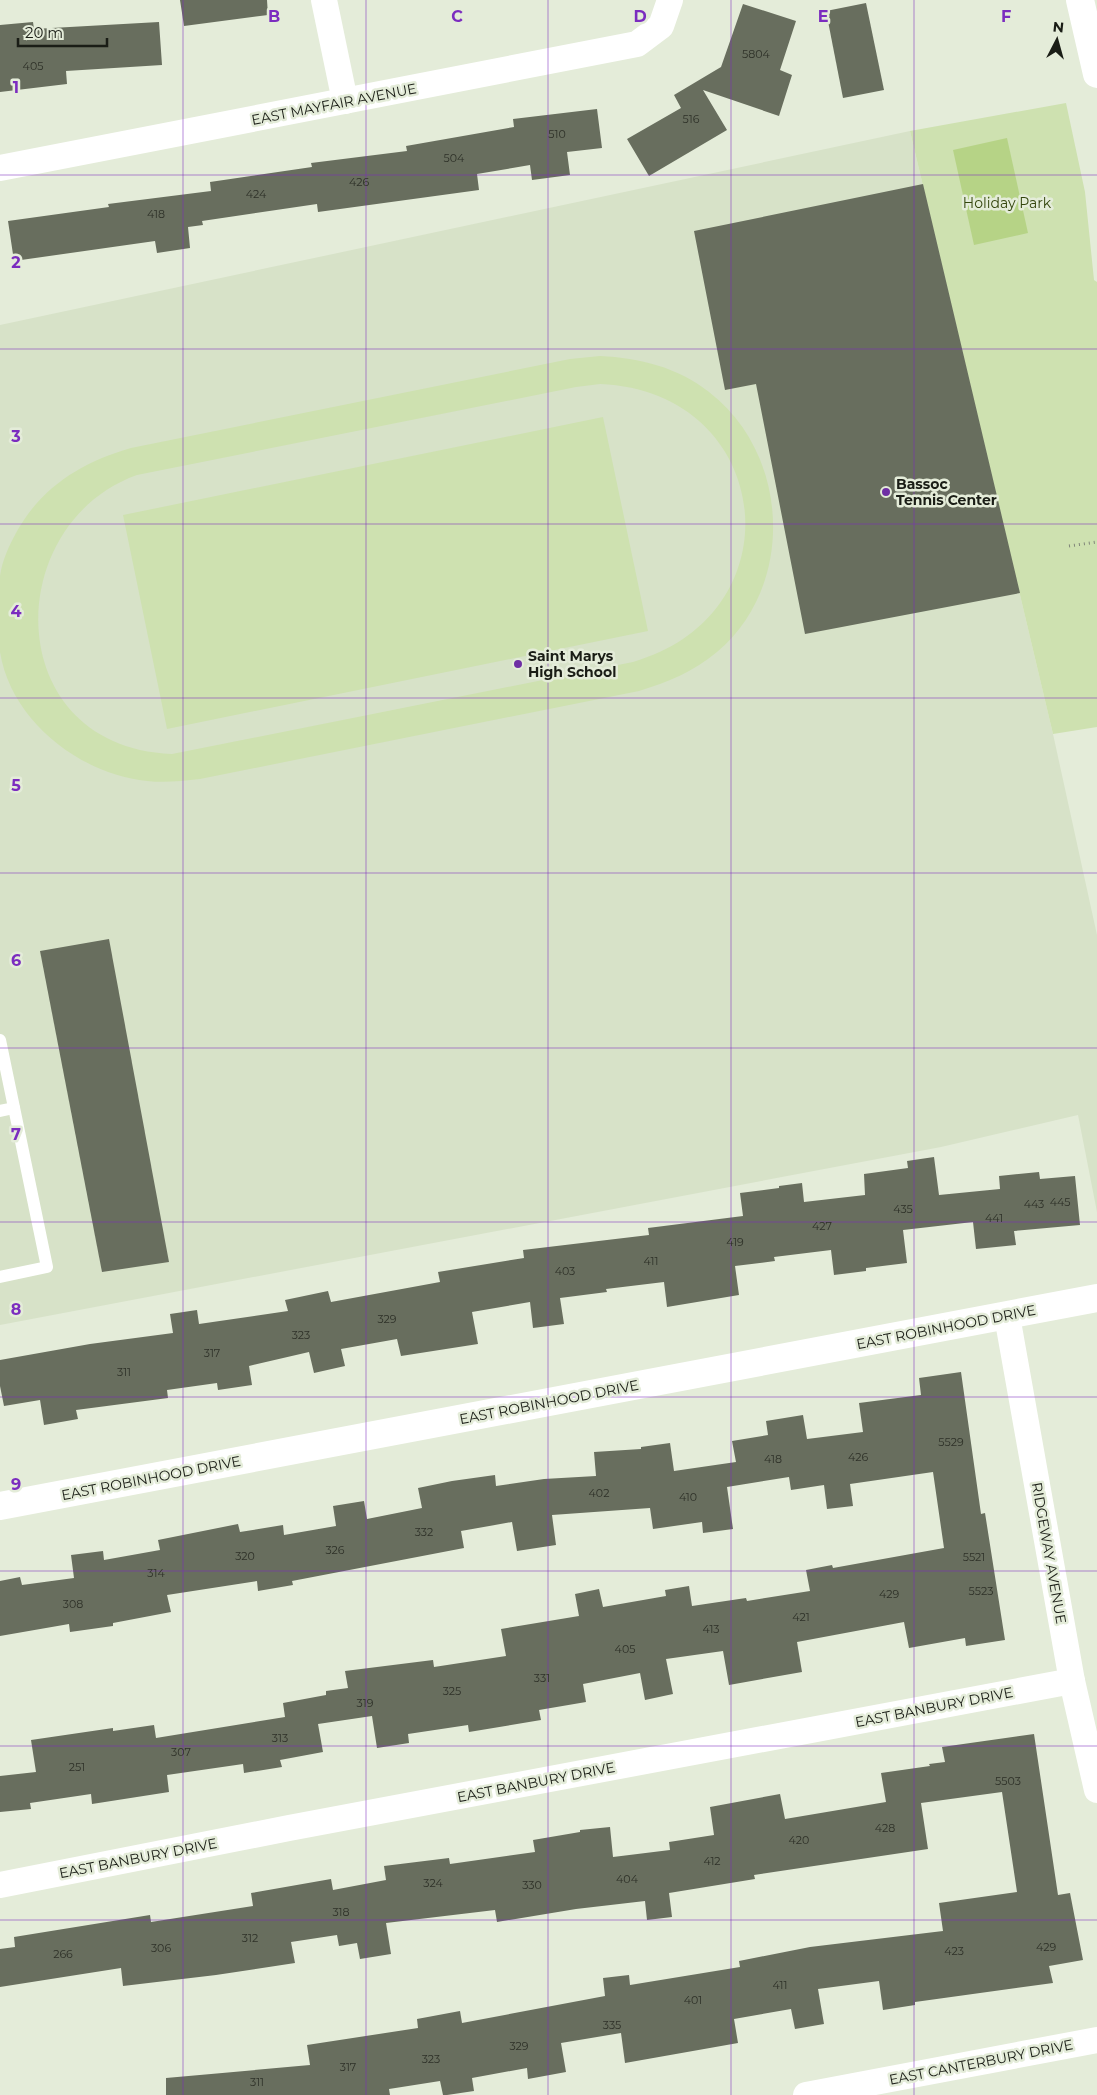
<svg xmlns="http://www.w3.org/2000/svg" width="1097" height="2095" viewBox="0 0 1097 2095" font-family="Montserrat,sans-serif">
	<rect width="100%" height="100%" fill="#e4ecd9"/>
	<path fill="#d7e2c8" d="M910,131l143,603 44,201v277l-19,-97 -137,32 -941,178v-1000z"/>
	<g fill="#cee1b0" fill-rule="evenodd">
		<path d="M1066,103l19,89 9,88 3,2v445l-44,7 -143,-603z"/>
		<path d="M600,356c40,2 77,11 109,36 81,62 87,194 8,260 -24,20 -49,30 -78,39l-439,88c-18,2 -35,4 -53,2 -67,-7 -136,-60 -147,-129 0,-12 0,-26 0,-38 0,-13 0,-26 0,-38 2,-15 9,-30 16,-43 25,-46 66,-71 115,-85l439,-89zM600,384c174,7 200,230 33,278l-461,92c-172,-7 -172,-230 -35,-279l439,-88z"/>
		<path d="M603,417l45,214 -481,98 -44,-214z"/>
	</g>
	<path fill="#b6d386" d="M1007,138l21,95 -54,12 -21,-95z"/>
	<g fill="#686e5e">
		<path d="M180,0h87l1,15 -84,11z"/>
		<path d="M866,3l18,87 -41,8 -17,-87z"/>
		<path d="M743,4l53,17 -16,49 12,5 -13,41 -76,-26 24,40 -78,46 -22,-37 54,-31 -7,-13 47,-28z"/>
		<path d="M33,22l1,7 125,-7 3,43 -96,6 1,13 -67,8v-67z"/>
		<path d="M597,109l5,39 -35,4 3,23 -38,5 -2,-15 -53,9 2,16 -161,22 -1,-8 -115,17 1,4 -15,2 2,21 -33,5 -2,-12 -141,20 -6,-40 101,-14 -1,-3 103,-13 -1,-9 102,-15 -1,-4 96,-12 -1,-5 108,-19 -1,-8z"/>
		<path d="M923,184l97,409 -215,41 -49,-250 -31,6 -31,-159z"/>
		<path d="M109,939l60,323 -67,10 -62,-321z"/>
		<path d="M934,1157l5,38 61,-6 -1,-13 40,-4 1,7 35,-3 5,49 -66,6 2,14 -40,4 -3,-27 -70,8 4,33 -41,5v3l-32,4 -3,-25 -57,7 1,4 -40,5 4,29 -72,12 -3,-25 -58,7 1,3 -47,6 4,26 -31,4 -3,-26 -58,10 6,32 -77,12 -4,-17 -56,10 4,17 -31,7 -5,-21 -60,14 3,19 -34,5 -1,-7 -50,7 1,8 -92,12 2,9 -34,6 -4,-25 -36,6 -4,-20v-26l90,-16 83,-11 -3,-19 27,-4 2,14 89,-13 -3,-11 43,-9 3,11 109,-20 -2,-10 86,-14 -1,-8 126,-15 -1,-7 95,-12 -3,-23 39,-5v-2l23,-3 2,19 61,-7 -1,-21 44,-6 -1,-7z"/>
		<path d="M961,1372l20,142 4,-1 20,127 -39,6 -1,-8 -56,10 -5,-26 -107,20 5,30 -73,13 -6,-34 -57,8 7,35 -28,6 -5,-27 -57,11 3,18 -47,8 2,10 -72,12 -1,-7 -60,9 1,9 -32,5 -5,-32 -54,8 5,28 -43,8 2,7 -38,6 -1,-9 -76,11 2,17 -77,12 -1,-10 -61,9 1,6 -31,3v-36l36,-4 -5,-32 82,-12v3l41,-6 2,13 129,-21 -2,-14 43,-8v-4l22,-3 -3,-17 88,-11 1,7 72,-11 -5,-27 78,-13 -4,-22 24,-5 4,18 63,-11 -1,-6 24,-4 3,20 54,-8 1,3 63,-10 -4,-21 26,-5 1,3 111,-20 -11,-76 -83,12 3,22 -26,3 -3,-24 -33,5 -2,-13 -62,10 6,42 -30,4 -1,-11 -49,7 -3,-21 -98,7 4,30 -39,6 -5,-29 -51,9 3,17 -172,33 1,4 -35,6 -1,-10 -90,14 4,17 -58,11v3l-43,6 -1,-8 -69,12v-55l20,-4 2,8 52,-7 -3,-23 32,-4 1,9 56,-10 -2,-10 80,-16 2,8 43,-7 1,10 52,-9 -3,-20 31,-5 3,18 55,-11 -4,-20 34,-7 43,-6 1,11 48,-7 52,-3 -2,-24 47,-3v-2l29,-4 4,28 62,-9 -4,-21 36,-6 -2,-14 37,-6 4,24 56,-7 -4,-29 62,-8 -2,-17z"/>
		<path d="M1034,1734l24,161 12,-2 13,67 -34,6 4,17 -138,19v3l-32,5 -4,-29 -61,8 6,35 -29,5 -4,-20 -57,10 4,24 -113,20 -4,-30 -60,10 5,29 -38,7 -1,-11 -55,10 2,13 -27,4h-4l-3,-14 -51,8 1,6h-224v-17l144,-13 -3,-20 111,-17 -1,-9 43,-8 2,12 143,-27 -2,-18 26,-3 1,10 110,-18 -1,-6 71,-14 133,-16 -4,-28 78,-11 -15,-100 -81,11 7,46 -174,26 1,4 -86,14 3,24 -25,3 -2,-19 -69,8 -79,13 -2,-12 -109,13 5,31 -31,5 -3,-16 -18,3 -2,-11 -46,7 4,21 -79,12 -93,11 -2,-18 -121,19v-38l15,-2 -1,-10 136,-22 1,7 102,-16 -2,-13 80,-14 2,11 53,-10 -2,-14 65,-8 1,6 85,-12 -2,-12 47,-8v-2l30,-3 3,30 57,-7 -1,-8 45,-7 -4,-28 70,-13 5,25 101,-17 -5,-29 49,-7 -1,-2 16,-2 -3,-15z"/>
	</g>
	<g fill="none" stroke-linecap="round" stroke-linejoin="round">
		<path stroke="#808679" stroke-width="3" stroke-dasharray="1 4" stroke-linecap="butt" d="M1069,546l28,-4"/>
		<g stroke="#fff" stroke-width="12">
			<path d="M0,1040l47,227 -47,10"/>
			<path d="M0,1111l14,-3"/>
		</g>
		<g stroke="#fff" stroke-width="26">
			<path d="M324,0l21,101"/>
			<path d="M0,168l637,-124 24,-18 9,-26"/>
			<path d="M1007,1316l65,365 25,109"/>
			<path d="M0,1885l289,-57 783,-147"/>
			<path d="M806,2095l291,-55"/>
		</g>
		<g stroke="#fff" stroke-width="28">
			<path d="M1080,0l17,74"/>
			<path d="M0,1506l1097,-208"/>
		</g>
	</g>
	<path fill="none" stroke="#7b2cbf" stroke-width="1" stroke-opacity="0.55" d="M183,0v2095M366,0v2095M548,0v2095M731,0v2095M914,0v2095M0,175h1097M0,349h1097M0,524h1097M0,698h1097M0,873h1097M0,1048h1097M0,1222h1097M0,1397h1097M0,1571h1097M0,1746h1097M0,1920h1097"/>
	<g fill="#6f2fa4" stroke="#e4ecd9" stroke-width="2">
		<circle cx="886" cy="492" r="5"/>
		<circle cx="518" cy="664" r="5"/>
	</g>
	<g text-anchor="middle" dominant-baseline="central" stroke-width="5" stroke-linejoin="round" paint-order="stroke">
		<g font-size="11" fill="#2e3128">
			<text x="756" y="54">5804</text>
			<text x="33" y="66">405</text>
			<text x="691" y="119">516</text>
			<text x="557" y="134">510</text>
			<text x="454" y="158">504</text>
			<text x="359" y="182">426</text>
			<text x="256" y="194">424</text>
			<text x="156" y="214">418</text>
			<text x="1060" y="1202">445</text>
			<text x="1034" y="1204">443</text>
			<text x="903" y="1209">435</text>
			<text x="994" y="1218">441</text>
			<text x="822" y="1226">427</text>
			<text x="735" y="1242">419</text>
			<text x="651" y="1261">411</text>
			<text x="565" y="1271">403</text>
			<text x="387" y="1319">329</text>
			<text x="301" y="1335">323</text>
			<text x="212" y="1353">317</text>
			<text x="124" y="1372">311</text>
			<text x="951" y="1442">5529</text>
			<text x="858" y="1457">426</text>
			<text x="773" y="1459">418</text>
			<text x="599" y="1493">402</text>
			<text x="688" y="1497">410</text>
			<text x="424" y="1532">332</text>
			<text x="335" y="1550">326</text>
			<text x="245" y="1556">320</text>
			<text x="974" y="1557">5521</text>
			<text x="156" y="1573">314</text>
			<text x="981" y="1591">5523</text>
			<text x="889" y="1594">429</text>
			<text x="73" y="1604">308</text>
			<text x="801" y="1617">421</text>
			<text x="711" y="1629">413</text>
			<text x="625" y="1649">405</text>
			<text x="542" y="1678">331</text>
			<text x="452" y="1691">325</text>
			<text x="365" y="1703">319</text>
			<text x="280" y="1738">313</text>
			<text x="181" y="1752">307</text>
			<text x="77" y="1767">251</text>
			<text x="1008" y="1781">5503</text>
			<text x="885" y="1828">428</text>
			<text x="799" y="1840">420</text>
			<text x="712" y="1861">412</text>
			<text x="627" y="1879">404</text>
			<text x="433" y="1883">324</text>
			<text x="532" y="1885">330</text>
			<text x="341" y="1912">318</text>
			<text x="250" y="1938">312</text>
			<text x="1046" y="1947">429</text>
			<text x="161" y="1948">306</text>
			<text x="954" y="1951">423</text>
			<text x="63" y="1954">266</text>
			<text x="780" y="1985">411</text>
			<text x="693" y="2000">401</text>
			<text x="612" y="2025">335</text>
			<text x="519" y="2046">329</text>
			<text x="431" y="2059">323</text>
			<text x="348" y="2067">317</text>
			<text x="257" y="2082">311</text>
		</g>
		<g font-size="14" fill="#1a1d16" stroke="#e4ecd9">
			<text transform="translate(334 104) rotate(-11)">EAST MAYFAIR AVENUE</text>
			<text transform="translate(946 1327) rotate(-11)">EAST ROBINHOOD DRIVE</text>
			<text transform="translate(549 1402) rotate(-11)">EAST ROBINHOOD DRIVE</text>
			<text transform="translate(151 1478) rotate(-11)">EAST ROBINHOOD DRIVE</text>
			<text transform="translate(1049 1553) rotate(80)">RIDGEWAY AVENUE</text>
			<text transform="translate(934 1707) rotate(-11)">EAST BANBURY DRIVE</text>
			<text transform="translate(536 1782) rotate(-11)">EAST BANBURY DRIVE</text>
			<text transform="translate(138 1858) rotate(-11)">EAST BANBURY DRIVE</text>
			<text transform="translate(981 2062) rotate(-11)">EAST CANTERBURY DRIVE</text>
		</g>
		<g font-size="14" fill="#33450c" stroke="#e4ecd9">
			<text x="1007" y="203">Holiday Park</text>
		</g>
		<g font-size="14" font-weight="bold" fill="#1a1d16" stroke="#e4ecd9" text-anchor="start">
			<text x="896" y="484">Bassoc<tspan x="896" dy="16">Tennis Center</tspan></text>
			<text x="528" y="656">Saint Marys<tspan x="528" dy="16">High School</tspan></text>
		</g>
	</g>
	<g font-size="16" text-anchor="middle" font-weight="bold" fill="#7b2cbf" stroke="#e4ecd9" stroke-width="5" stroke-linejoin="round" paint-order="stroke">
		<text x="274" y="22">B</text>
		<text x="457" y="22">C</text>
		<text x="640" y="22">D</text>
		<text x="823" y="22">E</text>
		<text x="1006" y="22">F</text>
		<text x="16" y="93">1</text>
		<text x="16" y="268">2</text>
		<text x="16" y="442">3</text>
		<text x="16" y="617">4</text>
		<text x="16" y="791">5</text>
		<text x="16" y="966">6</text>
		<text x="16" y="1140">7</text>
		<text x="16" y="1315">8</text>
		<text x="16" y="1490">9</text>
	</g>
	<g transform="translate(1057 40) rotate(6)" stroke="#e4ecd9" stroke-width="4" paint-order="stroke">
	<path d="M0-4L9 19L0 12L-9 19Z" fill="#1a1d16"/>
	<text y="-8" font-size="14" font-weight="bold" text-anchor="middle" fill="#1a1d16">N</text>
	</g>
	<path d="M18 38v8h89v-8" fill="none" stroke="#1a1d16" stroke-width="2.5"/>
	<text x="25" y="38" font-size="15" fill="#1a1d16" stroke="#e4ecd9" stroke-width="4" paint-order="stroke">20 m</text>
</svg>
